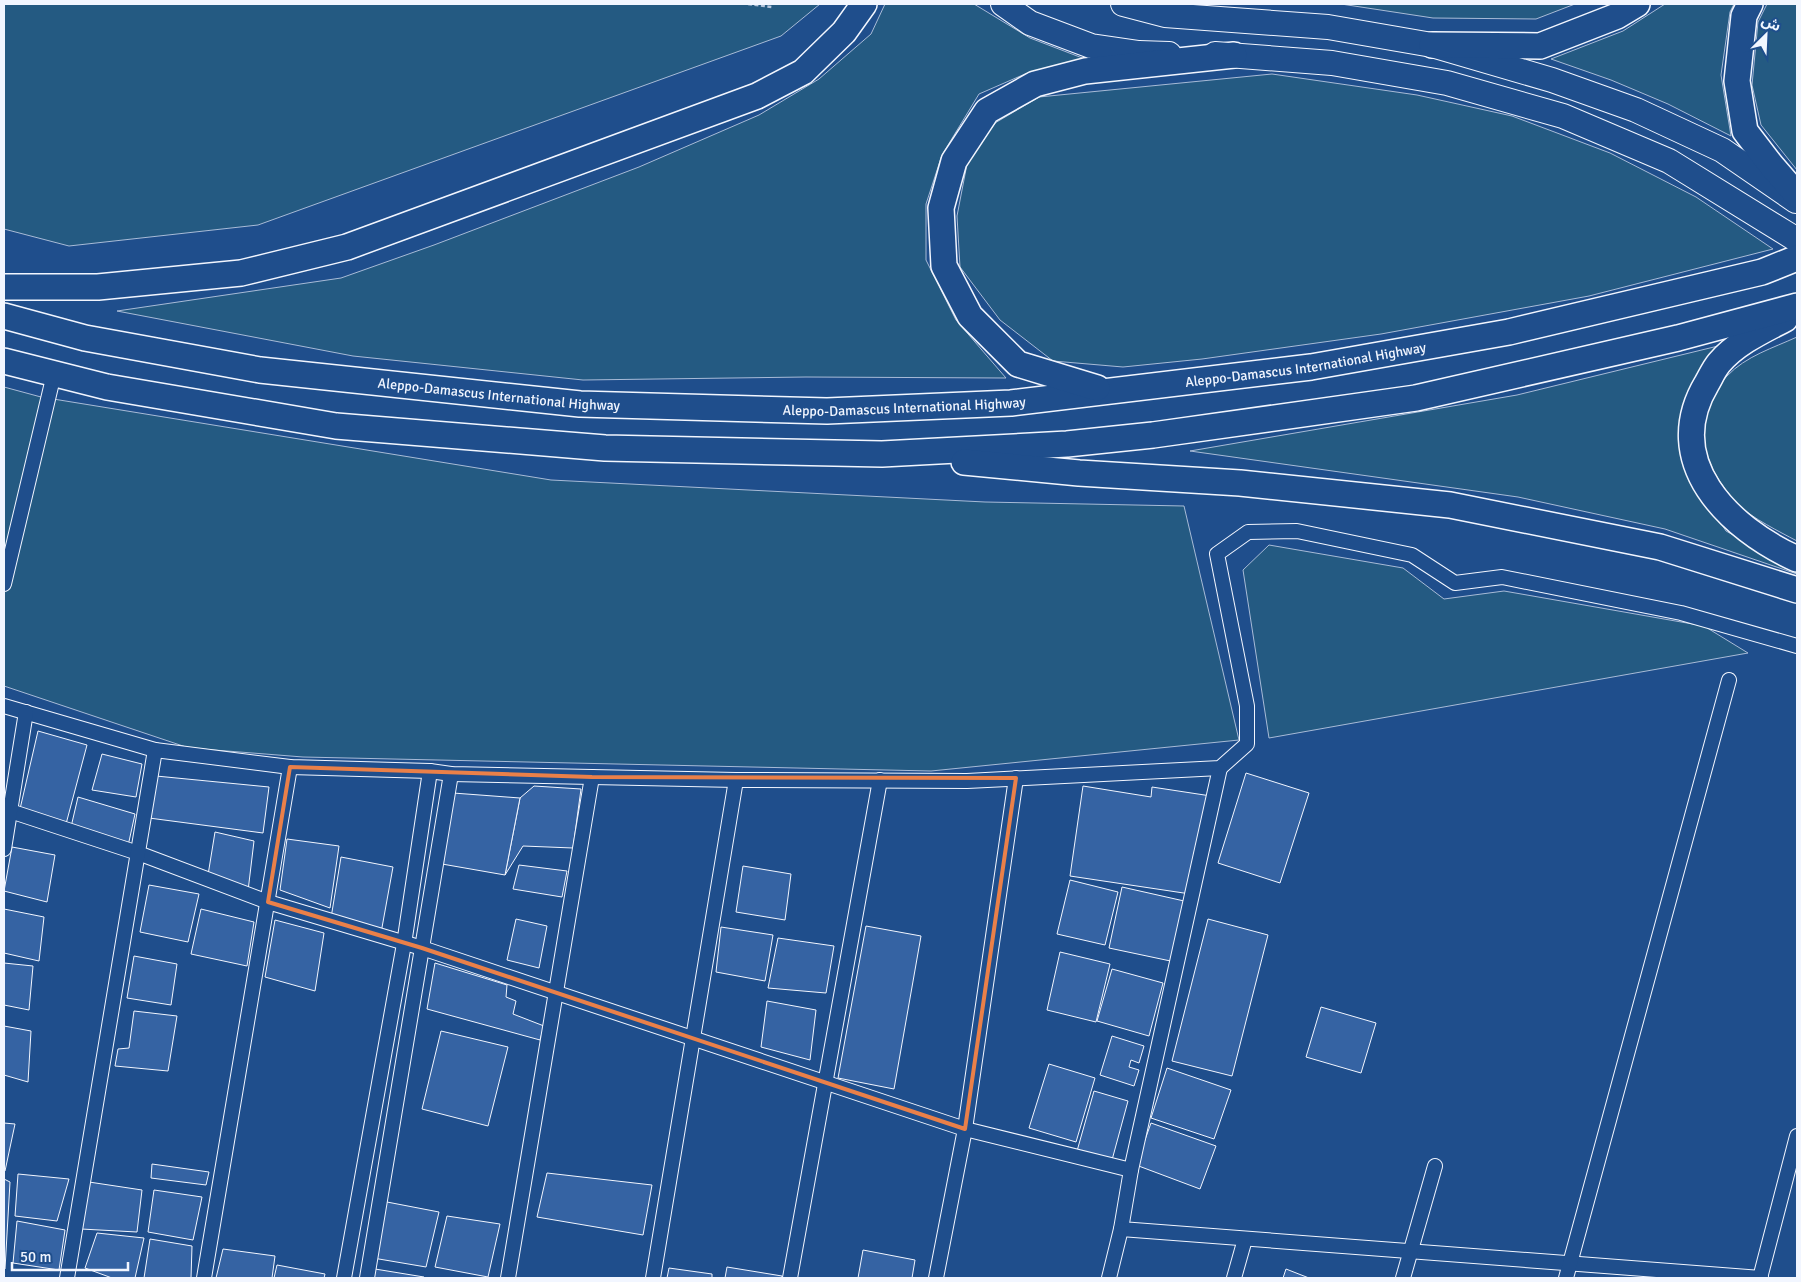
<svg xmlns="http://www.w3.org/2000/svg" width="1801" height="1282" viewBox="0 0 1801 1282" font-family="Signika,'Noto Sans Arabic',sans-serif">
	<rect width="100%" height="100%" fill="#1f4e8c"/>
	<g fill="#245a82" stroke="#a8bbd7">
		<path d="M4,4h816l-39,32 -523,189 -189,21 -65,-17z"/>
		<path d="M885,4h89l56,34 55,21 -60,15 -46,20 -37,61 -16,49v56l30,60 50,58 -200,-1 -223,3 -230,-24 -236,-45 224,-33 93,-33 205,-78 120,-52 60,-36 52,-45z"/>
		<path d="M1341,4h234l-39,15 -103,-1z"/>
		<path d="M1665,4h69l-4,8 -9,63 10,61 -63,-32 -57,-24 -60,-21 72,-28z"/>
		<path d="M1767,4h30v166l-36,-45 -9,-40 6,-63z"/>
		<path d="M1272,74l145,21 95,21 98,37 86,44 77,52 -184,47 -208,38 -179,25 -79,8 -70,-6 -53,-41 -40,-53 -3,-51 10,-52 28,-41 44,-26z"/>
		<path d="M1797,337v204c-19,-10 -43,-22 -59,-36 -4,-4 -8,-10 -12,-15 -28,-36 -32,-79 1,-114 19,-20 46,-28 70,-39z"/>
		<path d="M1718,346l-24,37 -4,92 36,56 59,33 12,5v5l-132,-45 -147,-32 -328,-46 327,-56z"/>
		<path d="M4,387l37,10 510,83 434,22 199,4 55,234 -308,31 -628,-14 -114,-9 -185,-62z"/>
		<path d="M1269,545l134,23 41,31 60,-8 200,35 44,27 -479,85 -26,-168z"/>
	</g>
	<g fill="#3563a3" stroke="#f2f6ff">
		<path d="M38,731l49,14 -21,79 -46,-15z"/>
		<path d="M102,754l40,10 -6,33 -44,-7z"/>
		<path d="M1246,773l63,20 -29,90 -62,-20z"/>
		<path d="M156,776l113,11 -6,46 -114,-15z"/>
		<path d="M534,786l47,3 -8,59 -50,-2 -18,29 15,-77z"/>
		<path d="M1083,786l68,11 1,-10 59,9 -14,99 -127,-19z"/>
		<path d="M453,793l67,5 -15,77 -63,-11z"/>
		<path d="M78,797l57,17 -7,32 -57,-19z"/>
		<path d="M215,832l39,9 -6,50 -40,-16z"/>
		<path d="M287,839l52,7 -9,62 -50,-18z"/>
		<path d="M12,847l43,8 -8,47 -43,-11z"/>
		<path d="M341,857l52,10 -12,66 -50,-15z"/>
		<path d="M519,865l48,6 -5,26 -49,-8z"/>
		<path d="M743,866l48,8 -6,46 -49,-8z"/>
		<path d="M1070,880l48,12 -13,53 -48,-11z"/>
		<path d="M149,885l50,9 -11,48 -48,-10z"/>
		<path d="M1122,887l71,16 -13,60 -71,-15z"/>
		<path d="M4,909l40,8 -5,44 -35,-8z"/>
		<path d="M201,909l53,13 -7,44 -56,-12z"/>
		<path d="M516,919l31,7 -8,42 -32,-8z"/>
		<path d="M1208,919l60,16 -36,141 -60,-15z"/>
		<path d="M275,920l49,13 -9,58 -50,-14z"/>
		<path d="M866,926l55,10 -27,153 -56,-11z"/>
		<path d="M721,927l52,8 -8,46 -49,-9z"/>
		<path d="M778,938l56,8 -8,47 -58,-5z"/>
		<path d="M1060,952l50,12 -14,58 -49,-12z"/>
		<path d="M134,956l43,8 -6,41 -44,-7z"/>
		<path d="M4,963l29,3 -4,44 -25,-5z"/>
		<path d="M435,963l72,22 -1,12 10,4 -3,13 31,12 -4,14 -113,-31z"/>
		<path d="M1112,969l51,14 -14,53 -52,-15z"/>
		<path d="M767,1001l49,9 -6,50 -49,-13z"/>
		<path d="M1321,1007l55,16 -15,50 -55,-16z"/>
		<path d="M134,1011l43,5 -9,55 -53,-5 3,-17 11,-1z"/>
		<path d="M4,1026l27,5 -3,51 -24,-7z"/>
		<path d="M441,1031l67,16 -20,79 -66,-17z"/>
		<path d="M1112,1036l32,10 -5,17 -8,-3 -2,7 10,3 -5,16 -34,-11z"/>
		<path d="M1049,1064l46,14 -19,64 -47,-14z"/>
		<path d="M1167,1068l64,22 -17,49 -63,-21z"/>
		<path d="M1094,1091l34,10 -16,59 -35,-9z"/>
		<path d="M4,1123l11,1 -10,47 -1,-1z"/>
		<path d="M1151,1123l65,23 -16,43 -64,-24z"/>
		<path d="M152,1164l57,8 -3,13 -55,-7z"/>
		<path d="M547,1173l105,12 -9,50 -106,-18z"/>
		<path d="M18,1174l51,5 -12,42 -42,-5z"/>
		<path d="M4,1179l6,3 -5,87 -1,-1z"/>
		<path d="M89,1182l53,8 -5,42 -56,-3z"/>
		<path d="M154,1190l48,7 -9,43 -45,-8z"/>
		<path d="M387,1202l52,10 -13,55 -53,-9 9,-53z"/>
		<path d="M447,1216l53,8 -12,53 -53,-10z"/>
		<path d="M17,1221l48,9 -6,40 -46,-7z"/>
		<path d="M97,1233l47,5 -9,40h-23l-27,-10z"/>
		<path d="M150,1239l42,7 -1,32h-47z"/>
		<path d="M223,1249l52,7 -3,22h-56z"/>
		<path d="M863,1250l52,10 -3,18h-54z"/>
		<path d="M277,1265l48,9 -1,4h-50z"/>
		<path d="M727,1267l55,9v2h-57z"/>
		<path d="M669,1268l43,6v4h-45z"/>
		<path d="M375,1269l49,8v1h-50z"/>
		<path d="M1286,1269l23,9h-26z"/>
	</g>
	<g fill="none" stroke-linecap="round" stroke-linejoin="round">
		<g stroke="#f2f6ff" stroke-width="16">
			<g id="minor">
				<path d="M4,584l50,-210"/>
				<path d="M4,706l151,44 135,17 140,4 21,3 285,6 231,1 253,-13 27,-24v-38l-30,-152 31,-22 49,-1 115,24 43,28 47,-6 179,36 116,33"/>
				<path d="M4,809l134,44 130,49 154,46 543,181 166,41 -10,59 640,49"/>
				<path d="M4,849l22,-137"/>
				<path d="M1131,1170l89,-402"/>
				<path d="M67,1278l88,-528"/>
				<path d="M204,1278l86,-511"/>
				<path d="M344,1278l60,-334 26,-173"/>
				<path d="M367,1278l84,-504"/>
				<path d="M508,1278l84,-501"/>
				<path d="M653,1278l83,-498"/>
				<path d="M790,1278l90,-498"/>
				<path d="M936,1278l29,-149 51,-351"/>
				<path d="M1109,1278l12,-49"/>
				<path d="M1234,1278l11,-39"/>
				<path d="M1403,1278l32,-112"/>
				<path d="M1566,1278l163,-598"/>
				<path d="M1760,1278l37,-142"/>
			</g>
		</g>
		<g stroke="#f2f6ff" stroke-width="26">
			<g id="trunk">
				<path d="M1003,4l27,19 61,23 48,7 30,1"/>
				<path d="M1123,4l42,11 163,12 104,18 120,35 84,30 86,40 74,51"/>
				<path d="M1215,54l117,9 115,20 116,33 106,45 128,79"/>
			</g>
		</g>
		<g stroke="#f2f6ff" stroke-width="28">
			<g id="motorway">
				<path d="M1750,4l-6,12 -7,65 8,50 26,34 26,30"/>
				<path d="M1432,45l108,1 77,-30 20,-12"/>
				<path d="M4,287h94l143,-14 106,-26 410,-151 46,-24 41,-40 20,-28"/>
				<path id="s1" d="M4,316l81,22 175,32 320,34 247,7 184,-8 300,-36 198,-35 253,-60 35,-14"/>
				<path d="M1785,319c-23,12 -49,24 -66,44 -5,6 -8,13 -12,20 -47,78 21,145 90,176"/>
				<path d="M4,361l103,26 229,39 269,22 277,6 185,-10 86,-9 263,-37 262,-60 119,-32"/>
				<path d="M1097,388l-79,-24 -48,-48 -26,-50 -3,-58 13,-47 33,-50 48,-27 50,-13 149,-16"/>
				<path d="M964,462l115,11 161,10 210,22 210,42 137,43"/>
			</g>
		</g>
		<path stroke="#b3c4dc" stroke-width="2.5" stroke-dasharray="4 2.5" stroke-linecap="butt" d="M748,4l24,3"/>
		<use href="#minor" stroke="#1f4e8c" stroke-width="14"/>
		<use href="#trunk" stroke="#1f4e8c" stroke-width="24"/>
		<use href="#motorway" stroke="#1f4e8c" stroke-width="25"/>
	</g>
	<path fill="none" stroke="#ea8049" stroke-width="4" stroke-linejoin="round" d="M290,767l302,10 424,1 -51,351 -543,-181 -154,-46z"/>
	<g text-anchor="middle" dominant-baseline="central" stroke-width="4" stroke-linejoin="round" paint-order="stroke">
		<g font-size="14" fill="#f2f6ff" stroke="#1f4e8c">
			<text stroke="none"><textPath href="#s1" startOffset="1312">Aleppo-Damascus International Highway</textPath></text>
			<text stroke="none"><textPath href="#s1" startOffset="502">Aleppo-Damascus International Highway</textPath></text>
			<text stroke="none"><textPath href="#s1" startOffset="908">Aleppo-Damascus International Highway</textPath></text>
		</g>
	</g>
	<rect width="1801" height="1282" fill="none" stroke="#f2f6ff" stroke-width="10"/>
	<g transform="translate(1766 35) rotate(24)" stroke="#1f4e8c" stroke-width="4" paint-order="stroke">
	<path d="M0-4L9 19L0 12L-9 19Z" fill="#f2f6ff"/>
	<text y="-8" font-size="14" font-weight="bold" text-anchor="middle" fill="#f2f6ff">ش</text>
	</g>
	<path d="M12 1262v8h116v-8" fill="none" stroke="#f2f6ff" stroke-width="2.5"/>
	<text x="20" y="1262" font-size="15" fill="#f2f6ff" stroke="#1f4e8c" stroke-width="4" paint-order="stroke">50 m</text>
</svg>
